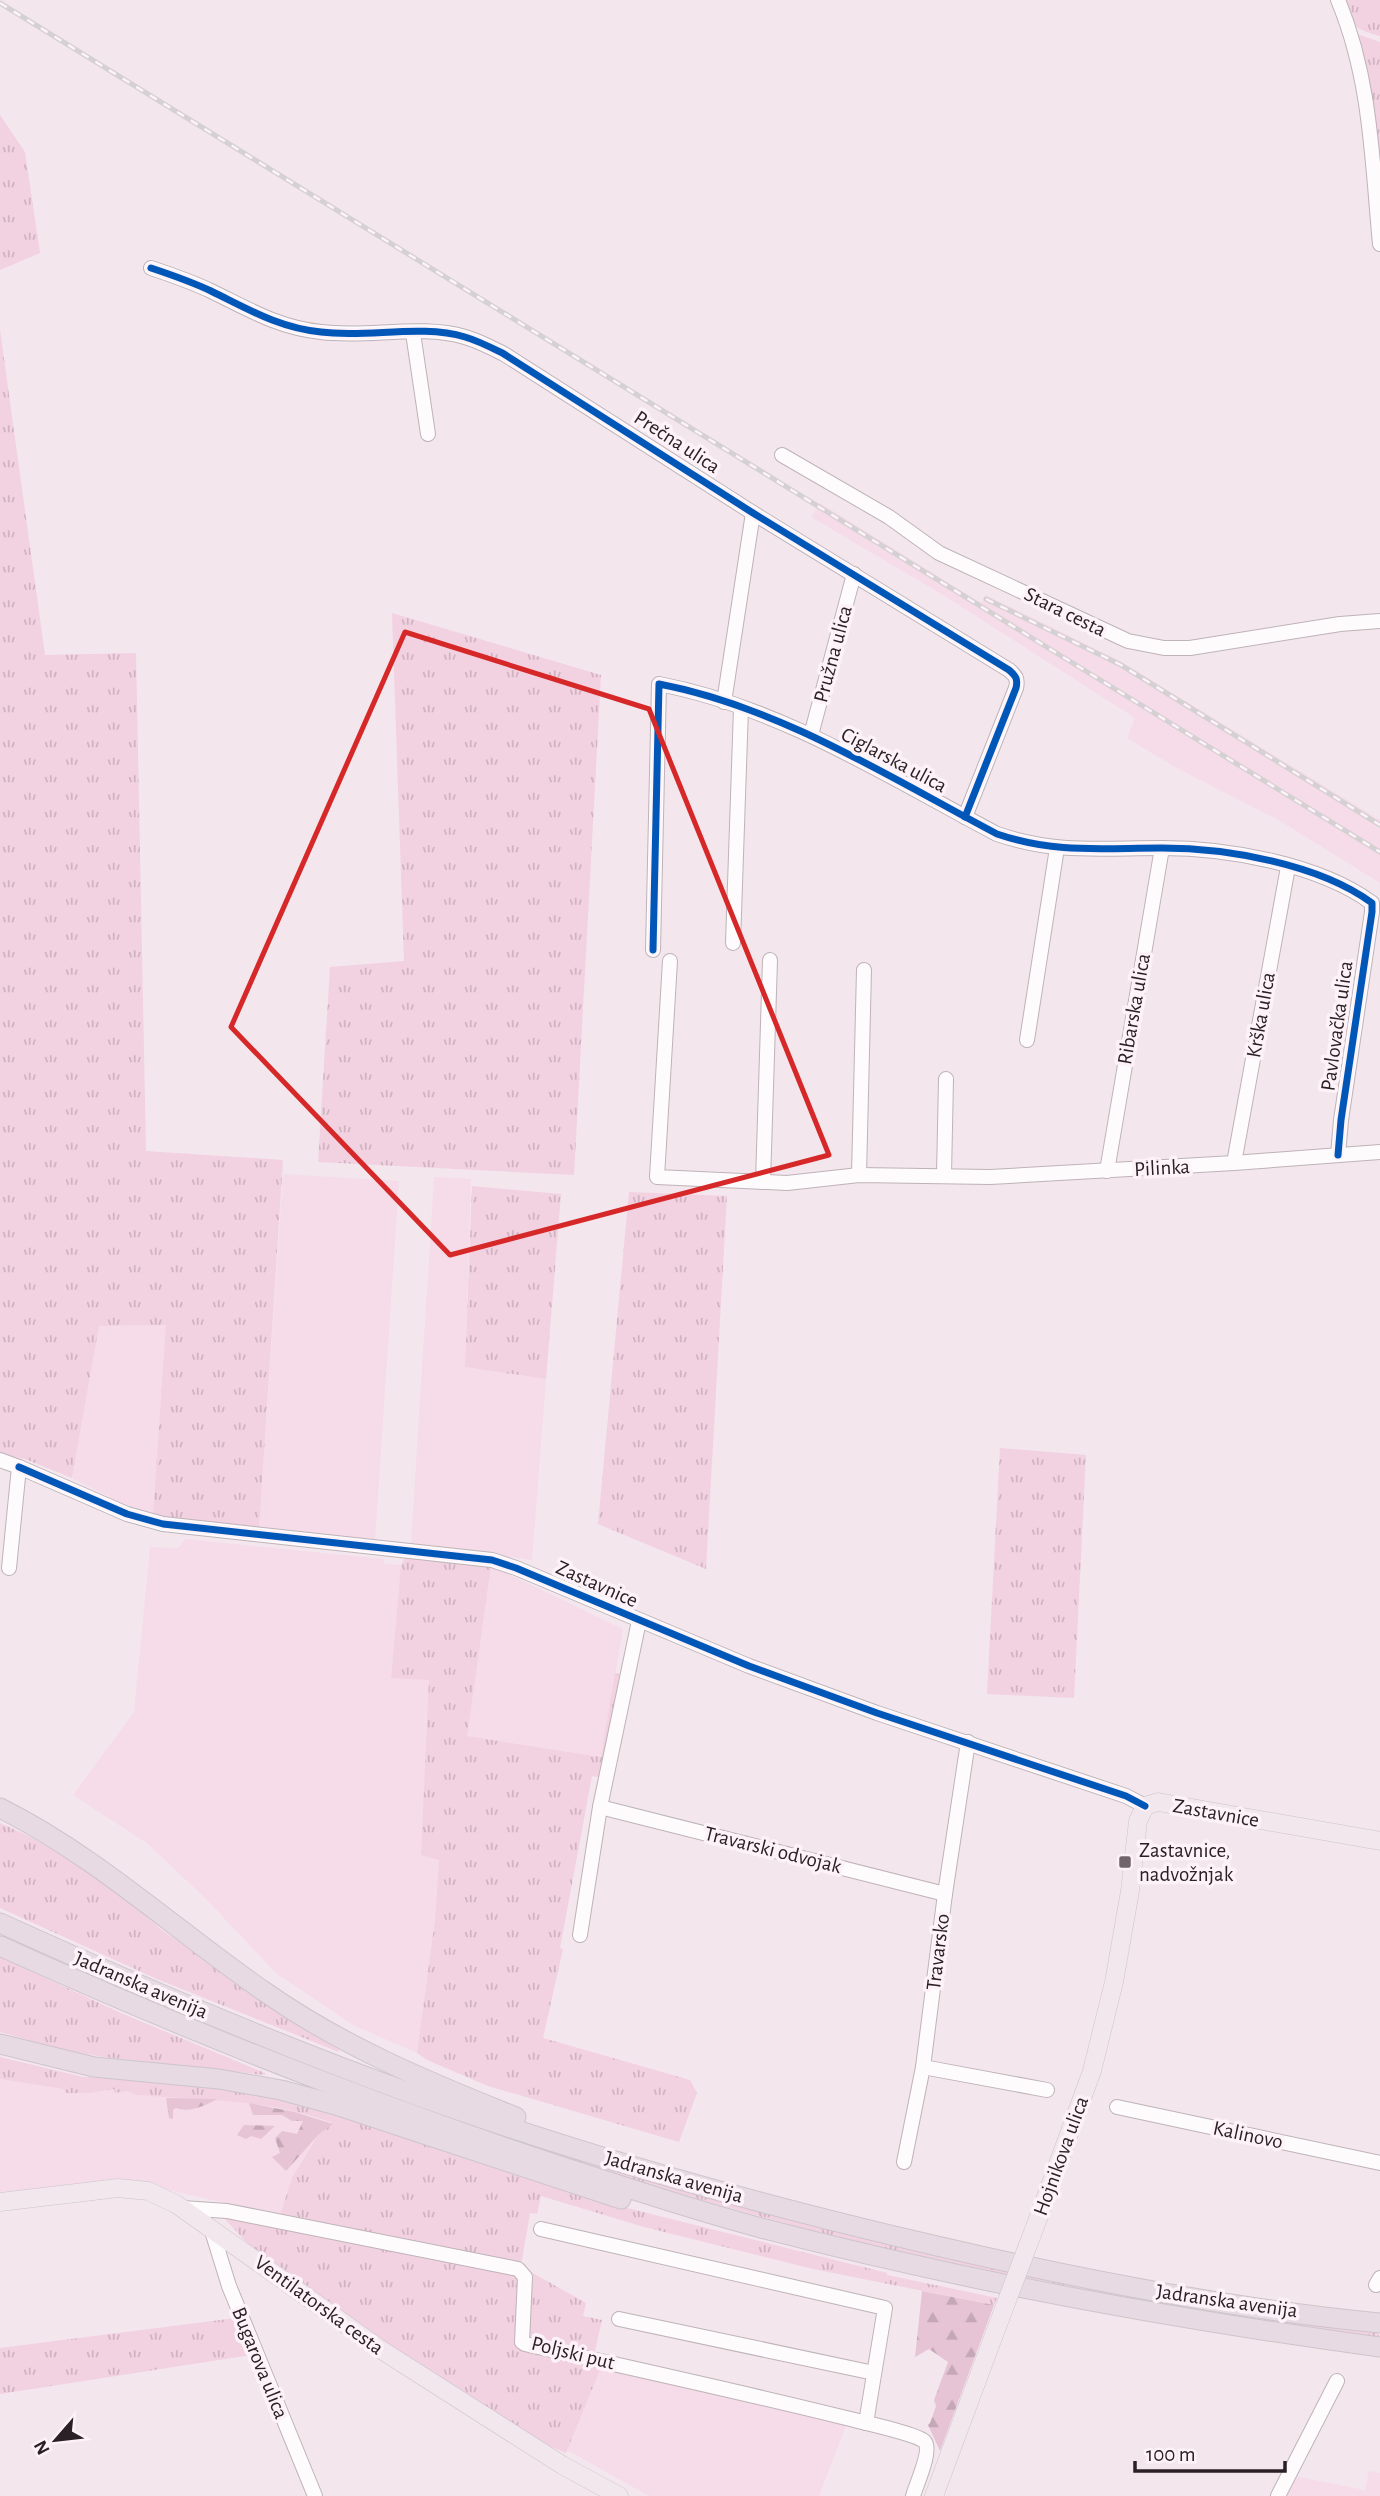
<svg xmlns="http://www.w3.org/2000/svg" width="1380" height="2496" viewBox="0 0 1380 2496" font-family="'Alegreya Sans',sans-serif">
	<defs>
		<pattern id="grass-tufts" width="24" height="20" patternUnits="userSpaceOnUse" patternTransform="scale(1.75)"><rect width="24" height="20" fill="#f2d1e1"/><path d="M3 7l-1-3M5 7V3M7 7l1-3M15 17l-1-3M17 17v-4M19 17l1-3" fill="none" stroke="#d0b3c1"/></pattern>
		<pattern id="forest-firs" width="22" height="20" patternUnits="userSpaceOnUse" patternTransform="scale(1.75)"><rect width="22" height="20" fill="#e6c4d5"/><path d="M5 1l3.5 6h-7zM16 11l3.5 6h-7z" fill="#c5a8b7"/></pattern>
	</defs>
	<rect width="100%" height="100%" fill="#f4e6ed"/>
	<g fill="#f5dce8">
		<path d="M820,503l161,100 5,-8 134,66 260,159v63l-100,-62 -105,-54 -48,-29 8,-20 -192,-123 -132,-78z"/>
		<path d="M283,1174l116,7 -24,359 -116,-11z"/>
		<path d="M434,1177l37,2 -6,188 81,12 -14,181 -121,-16z"/>
		<path d="M167,1325l-14,190 -20,-6 -61,-31 27,-152z"/>
		<path d="M185,1539l198,20 1,5 17,1 -10,112 39,2 -9,176 18,4 -4,61 -18,133 -64,-28 -77,-52 -71,-75 -57,-54 -75,-49 61,-83 16,-165 28,1z"/>
		<path d="M491,1566l132,63 -22,128 -135,-21z"/>
		<path d="M0,2079l90,14 24,-4 2,4 11,-2 10,4 93,5 65,12 38,12 -53,92 -145,-34 -135,15z"/>
		<path d="M602,2365l245,58 -28,73h-170l-82,-46z"/>
		<path d="M1369,2471l11,2v23h-93l9,-17 3,-2 66,13z"/>
	</g>
	<g fill="url(#grass-tufts)">
		<path d="M1341,0h39v36c-28,-8 -28,-10 -39,-36z"/>
		<path d="M1354,33l26,9v161z"/>
		<path d="M0,115l25,37 15,101 -40,17z"/>
		<path d="M0,330l45,325 91,-2 10,498 137,9 -24,369 -106,-14 13,-190 -67,1 -27,152 -47,-19 -25,-5z"/>
		<path d="M392,613l209,62 -27,500 -256,-13 12,-195 74,-6z"/>
		<path d="M472,1186l89,8 -15,185 -81,-12z"/>
		<path d="M629,1192l98,4 -21,373 -108,-45z"/>
		<path d="M1000,1448l86,7 -12,243 -87,-4z"/>
		<path d="M408,1556l83,10 -24,170 134,21 14,-84 9,3 -21,102 -11,-2 -32,172 3,1 -20,89 147,42 7,13 -18,49 -191,-56 -61,-26 -10,-7 18,-133 4,-60 -18,-5 8,-175 -38,-2 10,-113 4,-7z"/>
		<path d="M0,1823c57,24 109,61 155,101 9,9 23,16 34,25 48,37 98,70 150,101v2l-182,-73 -157,-71z"/>
		<path d="M0,1931l630,243 747,158 2,4 -3,1c-172,-25 -343,-54 -512,-94 -176,-42 -348,-99 -517,-163 -118,-44 -234,-90 -347,-145z"/>
		<path d="M0,1957l121,56 144,60 -1,2 -160,-18 -41,-7 -63,-18z"/>
		<path d="M0,2057l83,20 121,6 72,12 351,113 260,65v2l110,23 -3,7 -181,-36 -169,-42 -103,-31 -4,18 -7,-1 -9,53 -241,-50 12,-38 27,-44 13,-11c-62,-24 -129,-23 -195,-28l-10,-4 -12,2 -1,-4 -24,4h-24l-2,-4 -64,-10z"/>
		<path d="M222,2216l296,58 -2,65 3,9 83,17 -36,88 -26,-11 -155,-98 -120,-86 -17,-14z"/>
		<path d="M531,2272l55,31 -3,13 19,4 -8,35 -67,-17z"/>
		<path d="M236,2318l15,37 -251,39v-46z"/>
	</g>
	<g fill="url(#forest-firs)">
		<path d="M166,2098l51,1c-12,7 -28,14 -41,9l-3,2v9l-4,-1z"/>
		<path d="M249,2103l46,9 38,12 -14,10 -33,37 -14,-14 8,-4 -5,-15 7,-7 15,3 6,-13h-11l-10,-6h-29z"/>
		<path d="M244,2125l31,1 -14,13 -10,-3 -5,3 -9,-4z"/>
		<path d="M922,2291l72,14 -54,146 -12,-26 2,-2 6,-17 -2,-6 14,-38 -19,-13 -14,8z"/>
	</g>
	<g fill="none" stroke-linecap="round" stroke-linejoin="round">
		<g stroke="#beb3b8" stroke-width="16">
			<g id="minor">
				<path d="M1338,0c33,79 34,160 42,244"/>
				<path d="M151,268c21,7 41,14 60,23 37,18 68,37 110,41 46,6 100,-8 144,5 14,4 27,11 39,17l249,159 256,157c7,6 9,9 7,18l-51,129"/>
				<path d="M413,333l15,101"/>
				<path d="M782,455l107,62 50,36 189,88 36,7h26l150,-24 40,-3"/>
				<path d="M724,702l29,-189"/>
				<path d="M811,735l43,-161"/>
				<path d="M733,943l8,-235"/>
				<path d="M653,950l6,-266c121,23 230,93 338,150 59,20 104,14 165,14 65,0 157,16 210,55v9l-31,208 -3,35"/>
				<path d="M670,961l-13,216 130,6 72,-8 131,2 244,-14 146,-11"/>
				<path d="M1027,1040l30,-192"/>
				<path d="M1234,1163l54,-296"/>
				<path d="M1107,1171l55,-323"/>
				<path d="M859,1175l5,-205"/>
				<path d="M944,1175l2,-96"/>
				<path d="M763,1182l7,-222"/>
				<path d="M0,1460l19,7 -10,101"/>
				<path d="M19,1467l108,47 36,10 329,36 24,8 233,98 128,47 249,83 19,10"/>
				<path d="M600,1807l345,87"/>
				<path d="M580,1935l20,-128 39,-186"/>
				<path d="M923,2067l124,23"/>
				<path d="M1117,2107l263,56"/>
				<path d="M904,2162l19,-95 22,-173 23,-152"/>
				<path d="M182,2208l45,3 291,58 7,8 -3,65 3,2c105,24 212,47 317,73 15,4 72,16 82,24 9,8 -8,44 -11,55"/>
				<path d="M211,2228l18,58 86,210"/>
				<path d="M541,2229l344,79 -19,115"/>
				<path d="M1376,2285l4,-7"/>
				<path d="M619,2319l255,54"/>
				<path d="M1278,2496l59,-115"/>
			</g>
		</g>
		<g stroke="#ccc5c9" stroke-width="19">
			<g id="major">
				<path d="M0,2202l118,-14 30,3 28,13 207,147 179,114 57,31"/>
				<path d="M1036,2224l56,-153 22,-89 16,-91 8,-70 7,-15 13,-4 222,39"/>
				<path d="M934,2496l63,-169"/>
			</g>
		</g>
		<g stroke="#ccc5c9" stroke-width="21">
			<g id="highway">
				<path d="M0,1808c98,49 175,122 265,184 77,54 163,90 251,125"/>
				<path d="M0,1923c132,60 265,117 402,167 174,64 354,114 535,156 146,34 294,63 443,77"/>
				<path d="M0,1946c183,83 369,157 560,220 67,22 133,44 201,62 203,53 411,91 619,119"/>
				<path d="M0,2044l94,23 125,12 62,11 55,15 285,94"/>
			</g>
		</g>
		<use href="#minor" stroke="#fdfbfc" stroke-width="14"/>
		<use href="#major" stroke="#f1e7ec" stroke-width="18"/>
		<use href="#highway" stroke="#e8dae2" stroke-width="19"/>
		<g stroke="#d5d0d2" stroke-width="5">
			<g id="rail">
				<path d="M0,3l1380,849"/>
				<path d="M986,599l135,66 259,160"/>
			</g>
		</g>
		<use href="#rail" stroke="#fdf2f7" stroke-width="2.5" stroke-dasharray="8" stroke-linecap="butt"/>
		<g stroke="#ccc5c9" stroke-width="19" stroke-linecap="butt">
			<path id="major-bridge" d="M997,2327l39,-103"/>
		</g>
		<use href="#major-bridge" stroke="#f1e7ec" stroke-width="18"/>
		<g stroke="#fdf2f7" stroke-width="11">
			<g id="cycleway">
				<path d="M151,268c21,7 41,14 60,23 37,18 68,37 110,41 46,6 100,-8 144,5 14,4 27,11 39,17l249,159 256,157c7,6 9,9 7,18l-51,129"/>
				<path d="M653,950l6,-266c121,23 230,93 338,150 59,20 104,14 165,14 65,0 157,16 210,55v9l-31,208 -3,35"/>
				<path d="M19,1467l108,47 36,10 329,36 24,8 233,98 128,47 249,83 19,10"/>
			</g>
		</g>
		<use href="#cycleway" stroke="#0057b8" stroke-width="7"/>
	</g>
	<path fill="none" stroke="#d62828" stroke-width="5" stroke-linejoin="round" d="M405,632l244,77 180,446 -379,100 -219,-228z"/>
	<rect fill="#71656b" stroke="#fdf2f7" stroke-width="2.5" x="1118" y="1855" width="14" height="14" rx="3.5"/>
	<g text-anchor="middle" dominant-baseline="central" stroke-width="7" stroke-linejoin="round" paint-order="stroke">
		<g font-size="21" fill="#2a2025" stroke="#fdf2f7">
			<text transform="translate(677 442) rotate(33)">Prečna ulica</text>
			<text transform="translate(1065 612) rotate(26)">Stara cesta</text>
			<text transform="translate(833 654) rotate(-75)">Pružna ulica</text>
			<text transform="translate(894 760) rotate(28)">Ciglarska ulica</text>
			<text transform="translate(1134 1009) rotate(-80)">Ribarska ulica</text>
			<text transform="translate(1261 1015) rotate(-80)">Krška ulica</text>
			<text transform="translate(1337 1026) rotate(-82)">Pavlovačka ulica</text>
			<text transform="translate(1162 1168) rotate(-3)">Pilinka</text>
			<text transform="translate(597 1584) rotate(24)">Zastavnice</text>
			<text transform="translate(1216 1813) rotate(10)">Zastavnice</text>
			<text transform="translate(773 1850) rotate(14)">Travarski odvojak</text>
			<text transform="translate(938 1952) rotate(-83)">Travarsko</text>
			<text transform="translate(141 1985) rotate(23)">Jadranska avenija</text>
			<text transform="translate(1248 2135) rotate(12)">Kalinovo</text>
			<text transform="translate(1061 2156) rotate(-70)">Hojnikova ulica</text>
			<text transform="translate(674 2177) rotate(16)">Jadranska avenija</text>
			<text transform="translate(1227 2301) rotate(8)">Jadranska avenija</text>
			<text transform="translate(319 2305) rotate(36)">Ventilatorska cesta</text>
			<text transform="translate(573 2353) rotate(14)">Poljski put</text>
			<text transform="translate(260 2363) rotate(68)">Bugarova ulica</text>
		</g>
		<g font-size="21" fill="#2a2025" stroke="#fdf2f7" text-anchor="start">
			<text x="1139" y="1850">Zastavnice,<tspan x="1139" dy="24">nadvožnjak</tspan></text>
		</g>
	</g>
	<g transform="translate(56 2440) rotate(242)" stroke="#fdf2f7" stroke-width="5" paint-order="stroke">
	<path d="M0-5L12 26L0 18L-12 26Z" fill="#2a2025"/>
	<text y="-10" font-size="19" font-weight="bold" text-anchor="middle" fill="#2a2025">N</text>
	</g>
	<path d="M1135 2461v10h150v-10" fill="none" stroke="#2a2025" stroke-width="3.5"/>
	<text x="1146" y="2461" font-size="21" fill="#2a2025" stroke="#fdf2f7" stroke-width="5" paint-order="stroke">100 m</text>
</svg>
